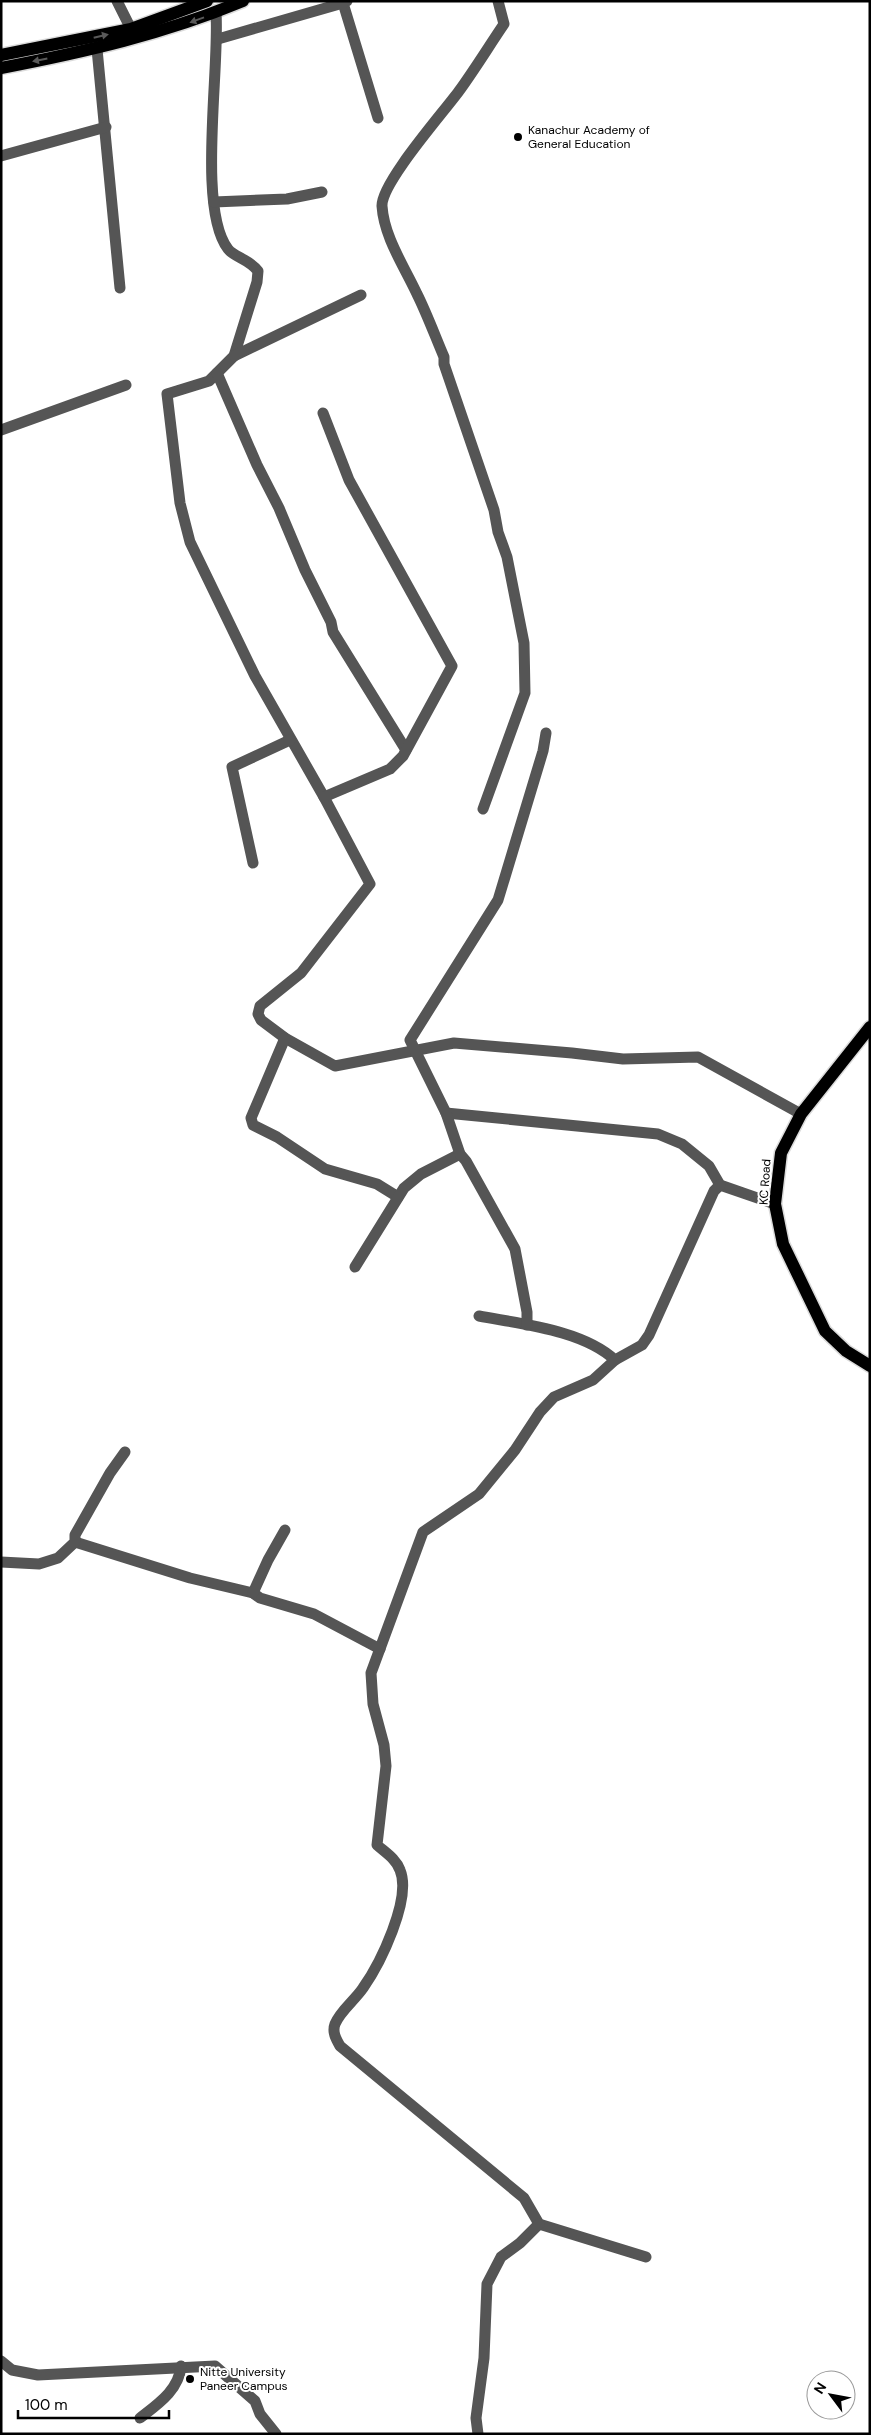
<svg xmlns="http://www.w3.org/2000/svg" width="871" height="2435" viewBox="0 0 871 2435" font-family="'DM Sans',sans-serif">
	<rect width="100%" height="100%" fill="#fff"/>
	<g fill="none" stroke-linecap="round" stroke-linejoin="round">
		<g stroke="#dbdbdb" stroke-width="15">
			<g id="major">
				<path d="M1,55l130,-26 76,-28"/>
				<path d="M1,68c83,-16 163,-34 242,-67"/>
				<path d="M870,1027l-69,87 -20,39 -6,51 8,40 42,87 21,20 24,15"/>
			</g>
		</g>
		<g stroke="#555" stroke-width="11">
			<path d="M117,1l14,28"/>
			<path d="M347,1l-4,2 35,115"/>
			<path d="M216,13c4,55 -19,196 12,236 6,8 21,10 30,22l-1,11 -23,74 -25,25 -42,13 13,109 10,39 65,134 69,121 46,87 -69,89 -41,33 -2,8 3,6 24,18 50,28 119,-23 118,10 51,6 75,-2 103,57"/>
			<path d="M218,39l125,-36"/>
			<path d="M97,49l23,239"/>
			<path d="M1,156l105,-29"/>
			<path d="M214,202l73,-3 35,-7"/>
			<path d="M234,356l127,-61"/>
			<path d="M217,373l40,92 22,43 26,62 26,52 2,10 73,118"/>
			<path d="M323,413l26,67 103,186 -49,90 -13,13 -66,28"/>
			<path d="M1,430l125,-45"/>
			<path d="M483,809l42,-116 -1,-50 -17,-86 -9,-25 -4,-22 -50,-146v-7c-9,-21 -17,-43 -27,-63 -13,-28 -33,-57 -35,-88 -1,-23 61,-93 77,-115 16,-22 30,-45 45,-67l-6,-23"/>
			<path d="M253,863l-21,-96 58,-27"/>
			<path d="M285,1038l-34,80 2,7 24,12 48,32 52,15 21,13"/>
			<path d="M446,1113l212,21 24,10 27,22 11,19 55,19"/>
			<path d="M355,1267l49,-79 17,-14 39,-20"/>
			<path d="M479,1316c42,8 104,14 136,44l27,-15 7,-10 65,-144 6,-6"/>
			<path d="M527,1325v-13l-12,-63 -49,-88 -6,-7 -14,-41 -36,-73 88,-140 45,-149 3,-18"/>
			<path d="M615,1360l-22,20 -39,17 -14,15 -25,38 -36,44 -56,38 -52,141 2,31 11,41 2,21 -9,79c9,8 19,14 23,25 12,29 -20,94 -37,118 -8,12 -23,23 -28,36 -3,8 1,15 5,22l184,152 15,26 107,33"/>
			<path d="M75,1542l115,36 63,15 7,5 54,16 66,35"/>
			<path d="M1,1562l38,2 19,-6 17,-16v-7l35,-62 15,-21"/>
			<path d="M253,1593l15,-33 17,-30"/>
			<path d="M1,2361l11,9 26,5 177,-9 40,35 5,13 16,20"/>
			<path d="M140,2418c18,-14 39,-28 41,-52"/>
			<path d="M478,2434l-2,-16 8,-60 3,-74 14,-27 19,-14 19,-19"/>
		</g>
		<use href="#major" stroke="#000" stroke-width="12"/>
	</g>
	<defs><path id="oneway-solid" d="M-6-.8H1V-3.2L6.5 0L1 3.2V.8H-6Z" transform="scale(1.25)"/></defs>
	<g fill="#595959">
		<use href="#oneway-solid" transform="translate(197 20) rotate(160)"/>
		<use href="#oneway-solid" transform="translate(101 36) rotate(-13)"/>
		<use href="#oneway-solid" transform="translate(40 60) rotate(169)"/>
	</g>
	<g fill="#000" stroke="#fff" stroke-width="2">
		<circle cx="518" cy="137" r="5"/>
		<circle cx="190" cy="2379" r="5"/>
	</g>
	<g text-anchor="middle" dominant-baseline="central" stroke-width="4" stroke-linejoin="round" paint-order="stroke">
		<g font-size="12" fill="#000" stroke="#fff" text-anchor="start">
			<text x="528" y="130">Kanachur Academy of<tspan x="528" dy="14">General Education</tspan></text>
			<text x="200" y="2372">Nitte University<tspan x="200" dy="14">Paneer Campus</tspan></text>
		</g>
		<g font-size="12" fill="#000" stroke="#fff">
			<text transform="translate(765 1182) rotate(-86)">KC Road</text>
		</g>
	</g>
	<rect width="871" height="2435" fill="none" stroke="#000000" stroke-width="5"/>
	<g transform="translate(831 2395) rotate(302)"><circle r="24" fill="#ffffff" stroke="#999999"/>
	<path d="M0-4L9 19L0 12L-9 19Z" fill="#000000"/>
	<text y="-8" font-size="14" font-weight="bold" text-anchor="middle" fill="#000000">N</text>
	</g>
	<path d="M18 2410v8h151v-8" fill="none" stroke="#000000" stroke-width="2.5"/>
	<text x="25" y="2410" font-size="15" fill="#000000" stroke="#ffffff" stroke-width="4" paint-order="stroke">100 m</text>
</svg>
